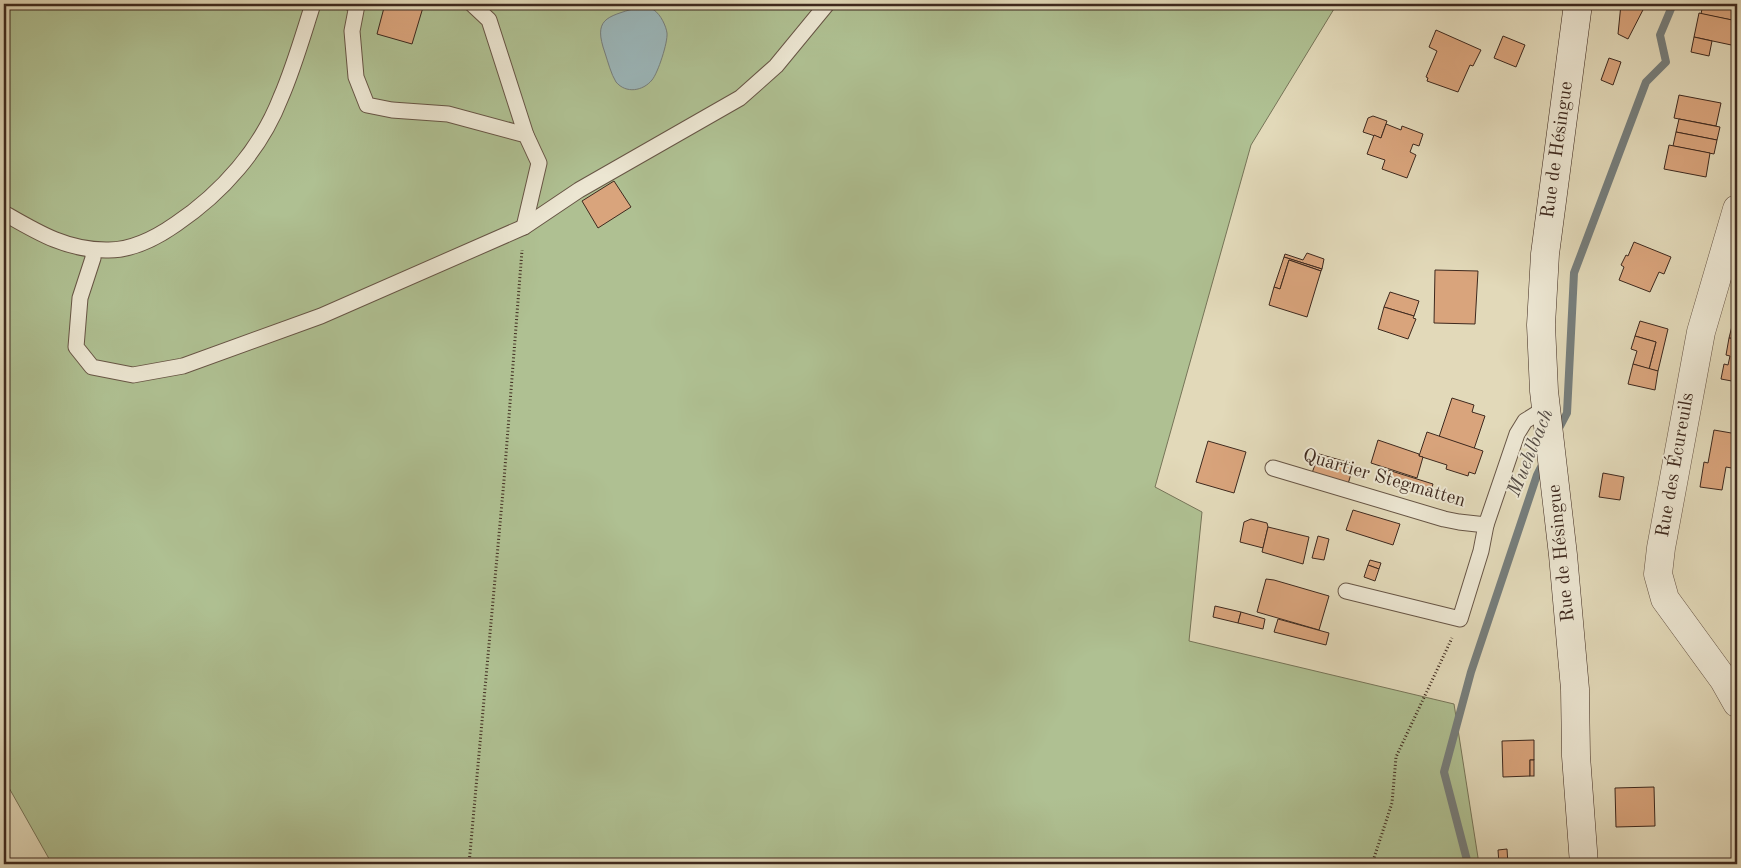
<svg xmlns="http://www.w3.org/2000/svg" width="1741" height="868" viewBox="0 0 1741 868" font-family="'Old Standard TT',serif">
	<rect width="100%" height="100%" fill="#e2d9b9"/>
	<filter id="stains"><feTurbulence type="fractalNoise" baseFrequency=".004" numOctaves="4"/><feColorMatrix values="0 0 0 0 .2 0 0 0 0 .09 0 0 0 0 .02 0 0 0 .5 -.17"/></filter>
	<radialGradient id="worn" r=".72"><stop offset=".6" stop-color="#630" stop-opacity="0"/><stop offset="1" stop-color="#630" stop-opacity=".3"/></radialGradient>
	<path fill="#afc092" stroke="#767458" d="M4,4h1333l-86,141 -96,342 47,25 -13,129 265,63 25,160h-1427l-48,-85z"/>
	<path fill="#9bb7bb" stroke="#767e7c" d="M636,8c6,0 13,-1 18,2 7,5 12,16 13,23 1,9 -9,40 -15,47 -9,11 -26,14 -36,2 -5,-8 -8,-20 -11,-29 -12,-34 1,-36 31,-45z"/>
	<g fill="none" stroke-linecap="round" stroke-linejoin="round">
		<g stroke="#767e7c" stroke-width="8">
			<path d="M1557,432l10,-19 7,-140 72,-191 20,-20 -6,-27 13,-31"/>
			<path d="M1468,864l-24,-92 27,-100 66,-197 6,-12"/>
		</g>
	</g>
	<g fill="#d9a47c" stroke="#3e291e">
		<path d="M385,4h39l-12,40 -35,-10z"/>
		<path d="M1621,4h25l-18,35 -10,-5z"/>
		<path d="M1703,4l34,1v16l-36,-7z"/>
		<path d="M1699,13l38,8 -1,25 -42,-9z"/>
		<path d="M1436,30l45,20 -8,16 -3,-1 -12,27 -31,-11 1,-3 -2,-1 11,-26 -8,-4z"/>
		<path d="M1503,36l22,9 -9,22 -22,-9z"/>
		<path d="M1694,37l18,4 -3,15 -18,-4z"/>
		<path d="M1609,58l12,4 -8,23 -12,-5z"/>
		<path d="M1679,95l42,8 -5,23 -42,-8z"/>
		<path d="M1373,116l14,5 -6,17 -18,-6 5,-14z"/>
		<path d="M1679,119l41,8 -3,13 -41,-8z"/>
		<path d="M1386,124l15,6 1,-4 21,8 -4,12 -6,-2 -3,8 6,3 -9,23 -25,-9 3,-9 -18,-6 7,-19 7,3z"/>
		<path d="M1676,132l41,8 -3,14 -41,-8z"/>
		<path d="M1669,145l41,8 -4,24 -42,-8z"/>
		<path d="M614,181l17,26 -33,21 -16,-27z"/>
		<path d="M1634,242l37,15 -7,17 -5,-2 -9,20 -31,-12 5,-13 -3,-2 5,-10 2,1z"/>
		<path d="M1307,253l17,6 -2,10 -38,-12 1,-3 18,6z"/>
		<path d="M1284,257l38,12 -1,2 -32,-11 -9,29 -6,-2z"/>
		<path d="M1289,260l32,11 -14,46 -38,-12 5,-18 6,2z"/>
		<path d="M1435,270l43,1 -3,53 -41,-1z"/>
		<path d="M1390,292l29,9 -5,15 -30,-9z"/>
		<path d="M1384,307l30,9 -1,2 3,1 -8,20 -30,-10z"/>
		<path d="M1640,321l28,8 -10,42 -9,-2 7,-27 -21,-6z"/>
		<path d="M1732,326l5,1v12l-8,-1z"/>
		<path d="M1635,336l21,6 -7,27 -16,-5 4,-13 -6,-2z"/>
		<path d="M1729,338l8,1v43l-16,-3 3,-15 4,1 2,-9 -4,-1z"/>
		<path d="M1633,364l25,7 -3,19 -27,-6z"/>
		<path d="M1452,398l22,7 -2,7 13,4 -11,33 -35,-12z"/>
		<path d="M1714,430l23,4v35l-11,-2 -4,23 -22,-3 4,-25 4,1z"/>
		<path d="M1427,432l56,19 -8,23 -6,-2 -1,4 -22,-7 1,-4 -28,-9z"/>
		<path d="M1378,440l41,14v2l4,1 -6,21 -46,-15z"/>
		<path d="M1208,441l38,11 -12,41 -38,-11z"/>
		<path d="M1319,454l35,10 -6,20 -36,-11z"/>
		<path d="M1385,469l48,15 -3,10 -49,-16z"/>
		<path d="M1603,473l21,4 -4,23 -21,-3z"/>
		<path d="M1353,510l47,14 -7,21 -47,-15z"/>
		<path d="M1251,519l16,4 1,4 -5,21 -23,-6 4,-20z"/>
		<path d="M1268,527l41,10 -6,27 -41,-12z"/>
		<path d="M1318,536l11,3 -5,21 -12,-2z"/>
		<path d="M1370,560l11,3 -2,6 -11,-4z"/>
		<path d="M1368,565l11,4 -4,12 -11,-4z"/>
		<path d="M1266,579l8,1 55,16 -10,34 -62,-18z"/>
		<path d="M1215,606l26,6 -3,11 -25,-6z"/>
		<path d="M1241,612l24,7 -2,10 -25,-6z"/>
		<path d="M1278,619l51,14 -3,12 -52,-13z"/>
		<path d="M1534,740v20h-4v16l-27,1 -1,-36z"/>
		<rect x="1530" y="760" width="4" height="16"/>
		<path d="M1654,787l1,39 -39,1 -1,-39z"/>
		<path d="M1733,811h4v33h-2z"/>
		<path d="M1507,849l1,15h-9l-1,-14z"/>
	</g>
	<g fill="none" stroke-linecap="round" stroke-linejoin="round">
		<g stroke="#675545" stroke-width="17">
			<g id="lane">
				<path d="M352,4l5,1 -5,26 4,46 11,28 25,5 56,4 78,21 13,28 -15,64"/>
				<path d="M472,4l17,16 37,115"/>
				<path d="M4,213c33,19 62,37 102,37 25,1 50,-12 70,-26 46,-31 85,-75 105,-127 13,-30 22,-62 32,-93"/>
				<path d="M93,250v8l-13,40 -4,49 16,20 41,8 50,-9 138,-50 203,-89 55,-37 161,-92 36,-32 51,-62"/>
				<path d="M1273,468l171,51 15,3 27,3 31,-91 8,-13 21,-13"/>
				<path d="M1346,591l114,28 21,-68 5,-26"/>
			</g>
		</g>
		<g stroke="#675545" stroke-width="29">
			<path id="street" d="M1737,209l-36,123 -40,216 -3,26 7,25 59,81 13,23"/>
		</g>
		<g stroke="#3e291e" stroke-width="29">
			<path id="secondary" d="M1578,4l-33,250 -4,71 3,66 19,164 12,134 1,67 8,108"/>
		</g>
		<g stroke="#3e291e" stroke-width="3" stroke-dasharray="1 2.5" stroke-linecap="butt">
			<path d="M469,864l35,-384 18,-230"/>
			<path d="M1372,864l20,-61 4,-46 56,-119"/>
		</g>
		<use href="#lane" stroke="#ece6d2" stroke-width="15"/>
		<use href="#street" stroke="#ece6d2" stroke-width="28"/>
		<use href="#secondary" stroke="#ece6d2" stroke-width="28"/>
	</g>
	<g text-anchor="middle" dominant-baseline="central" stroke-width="4" stroke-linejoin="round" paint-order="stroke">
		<g font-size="19" fill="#3e291e" stroke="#ece6d2">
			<text transform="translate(1558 150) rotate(-82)">Rue de Hésingue</text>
			<text transform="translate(1676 465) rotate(-80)">Rue des Écureuils</text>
			<text transform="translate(1384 479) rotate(16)">Quartier Stegmatten</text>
			<text transform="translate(1562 553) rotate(-96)">Rue de Hésingue</text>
		</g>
		<g font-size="20" font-style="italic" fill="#554c45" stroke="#ece6d2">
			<text transform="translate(1531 453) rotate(-68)">Muehlbach</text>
		</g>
	</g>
	<rect width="1741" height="868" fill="none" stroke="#e2d9b9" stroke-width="20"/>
	<rect x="5" y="5" width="1731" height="858" fill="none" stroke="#3e291e" stroke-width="2.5"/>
	<rect x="10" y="10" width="1721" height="848" fill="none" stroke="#3e291e"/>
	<rect width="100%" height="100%" filter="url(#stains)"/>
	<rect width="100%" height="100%" fill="url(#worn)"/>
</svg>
